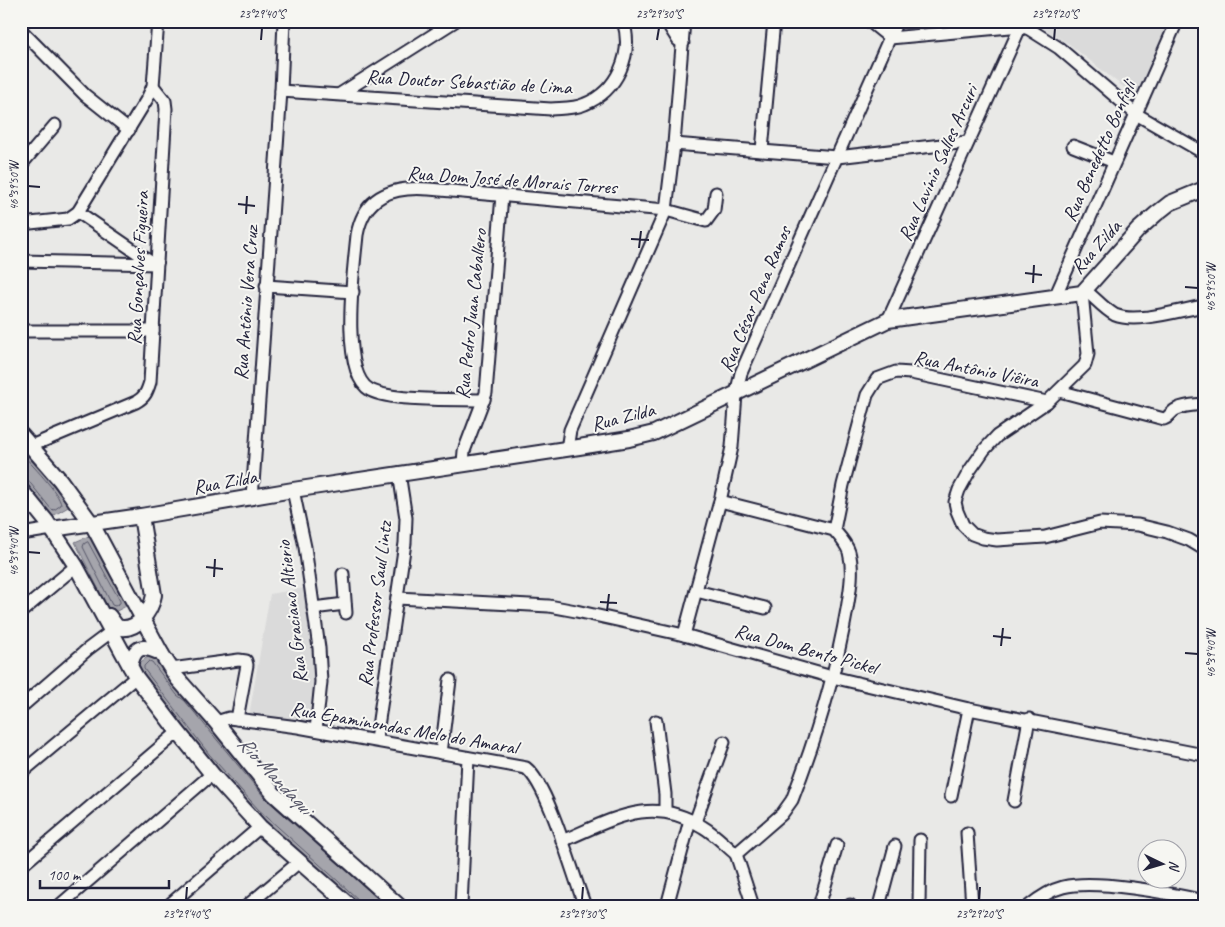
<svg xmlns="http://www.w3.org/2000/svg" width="1225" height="927" viewBox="0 0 1225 927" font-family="Caveat,sans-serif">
	<rect width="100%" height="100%" fill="#e9e9e7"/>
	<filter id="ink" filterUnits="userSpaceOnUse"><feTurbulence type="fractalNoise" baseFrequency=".02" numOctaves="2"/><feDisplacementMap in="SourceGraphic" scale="10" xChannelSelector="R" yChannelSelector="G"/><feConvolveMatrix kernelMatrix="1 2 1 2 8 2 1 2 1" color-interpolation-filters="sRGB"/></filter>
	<g filter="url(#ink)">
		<g fill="#dadada">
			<path d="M1035,21h134l-31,70 -7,2 -62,-49 -34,-21z"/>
			<path d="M304,588l4,12 5,41 3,43 -4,41 -63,-9 21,-122z"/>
		</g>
		<g fill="#a5a5ac" stroke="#71717f">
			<path d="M21,445l39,46 10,15 -19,11 -30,-38z"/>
			<path d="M91,535l37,70 -17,9 -36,-72z"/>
			<path d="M152,654l59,72 183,180h-36l-91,-81 -61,-67 -71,-92z"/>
		</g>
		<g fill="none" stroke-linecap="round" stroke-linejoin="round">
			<g stroke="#565668" stroke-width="1">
				<path d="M21,453c9,10 39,40 40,52l-7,5 -3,-1 -24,-30 -6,-2"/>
				<path d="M88,542l32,59v2l-5,3 -3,-1 -29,-58 1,-3z"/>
				<path d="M360,906l-1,-6 -101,-91 -49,-55 -65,-85v-3l5,-5 3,1 25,33 8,6 80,97 121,108"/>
			</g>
			<g stroke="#22223b" stroke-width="15">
				<g id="minor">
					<path d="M666,21l12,19 5,3"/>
					<path d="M869,21l21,17 131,-12 8,3 30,19 77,66 68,39"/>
					<path d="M21,30l64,65 44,35"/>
					<path d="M281,91l270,18c11,-1 23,0 34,-5 32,-13 49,-50 38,-83"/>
					<path d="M340,94l115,-73"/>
					<path d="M674,144l163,13 131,-15"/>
					<path d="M1073,146l41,16"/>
					<path d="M762,150l12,-129"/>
					<path d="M21,165l34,-40"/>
					<path d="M78,212l74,51"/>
					<path d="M21,224l47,-5 10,-7 69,-113 6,-13 5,-65"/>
					<path d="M21,261l136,3"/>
					<path d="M266,286l87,6"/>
					<path d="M1085,290c10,8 19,19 30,25 22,9 65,-5 89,-9"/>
					<path d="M1082,293l6,61 -3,11 -38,37 -50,34 -13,14 -14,20 -11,20 -4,12 2,9 6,14 9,9 11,4 14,2 48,-3 55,-14 38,2 29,7 22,8 15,9"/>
					<path d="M1055,297l122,-276"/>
					<path d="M888,320l135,-299"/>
					<path d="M21,331h132"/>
					<path d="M1059,391l105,28c6,-2 7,-8 13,-10 8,-4 18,-4 27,-5"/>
					<path d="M484,400c-28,-1 -91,2 -114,-10 -31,-17 -16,-123 -13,-155 7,-39 35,-49 72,-46l237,21 40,11 8,-11 2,-17"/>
					<path d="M31,446l105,-44c9,-5 11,-10 14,-20l16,-273 -1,-8 -12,-15"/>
					<path d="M567,449l3,-19 96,-220 8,-66 10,-123"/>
					<path d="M463,463l1,-12 22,-58 16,-198"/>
					<path d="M293,490l12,57 14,101 2,34 -5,48"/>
					<path d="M252,498l29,-407 3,-70"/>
					<path d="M720,501l114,29c6,7 12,13 15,22 5,18 1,39 -2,57 -11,63 -32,132 -55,191l-10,14 -46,40 17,52"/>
					<path d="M834,530l9,-45 24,-90 10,-16 19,-7 15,1 136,29"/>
					<path d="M21,534l31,-5"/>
					<path d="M343,574l3,39"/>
					<path d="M696,591l69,17"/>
					<path d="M397,598l152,8 27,5 108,24 148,42 137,32 235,46"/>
					<path d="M313,608l32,-4"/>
					<path d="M21,612l55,-46"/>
					<path d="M684,635l36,-134 12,-54 4,-53 5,-21 156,-352"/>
					<path d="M171,669l68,-9 7,1 1,4 -10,54"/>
					<path d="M21,707l67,-58 24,-18"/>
					<path d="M656,721l9,73v17"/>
					<path d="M216,722l13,-4 69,9 228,41c23,18 47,108 59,138"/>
					<path d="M376,740l29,-197 1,-25 -7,-45"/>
					<path d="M441,753l9,-73"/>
					<path d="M21,773l115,-96"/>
					<path d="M951,796l18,-87"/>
					<path d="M1014,801l15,-82"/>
					<path d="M695,822l29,-80"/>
					<path d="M967,833l5,73"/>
					<path d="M562,841c50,-21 89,-47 141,-14 12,7 22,18 33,27"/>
					<path d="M21,866l157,-134"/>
					<path d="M59,906l153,-132"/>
					<path d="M168,906l92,-79"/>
					<path d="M247,906l52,-44"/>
					<path d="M461,906l7,-148"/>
					<path d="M667,906l23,-86"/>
					<path d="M819,906l18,-61"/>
					<path d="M850,906v-1"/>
					<path d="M879,906l16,-60"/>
					<path d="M919,906l1,-66"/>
					<path d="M1029,906c10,-8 22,-16 34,-19 33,-8 106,6 141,14"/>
				</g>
			</g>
			<g stroke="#22223b" stroke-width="18">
				<g id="major">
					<path d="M21,435l39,45 32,44 69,129 16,25 39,44 58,72 125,112"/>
					<path d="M21,490l26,32 29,44 60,111 42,55 34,42 48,53 90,79"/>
					<path d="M52,529l89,-13 152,-26 286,-43 50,-8 25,-6 234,-113 194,-27 56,-63 18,-16 14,-11 34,-14"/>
					<path d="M109,616l8,11c19,6 34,-15 37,-32l-13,-79"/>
					<path d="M130,666c5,-21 12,-21 31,-13"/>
				</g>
			</g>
			<use href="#minor" stroke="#f6f6f2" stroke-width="11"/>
			<use href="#major" stroke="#f6f6f2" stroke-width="14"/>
		</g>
	</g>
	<path fill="none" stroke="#22223b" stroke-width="2" d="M261,40l1,-12M657,40l2,-12M1054,40l1,-12M28,186l12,1M238,204l17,2M246,214l1,-18M631,239l18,1M639,248l2,-17M1025,273l17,2M1033,283l1,-18M1185,287l13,1M28,552l12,1M206,567l17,2M214,577l1,-18M600,602l17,1M607,611l2,-17M993,636l18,2M1001,646l2,-18M1185,653l13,1M186,900l1,-13M582,900l1,-13M979,900l1,-13"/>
	<g text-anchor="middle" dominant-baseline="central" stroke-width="4" stroke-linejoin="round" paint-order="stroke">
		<g font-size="20" fill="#22223b" stroke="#f6f6f2">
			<text transform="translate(469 82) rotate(3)">Rua Doutor Sebastião de Lima</text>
			<text transform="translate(1099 151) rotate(-66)">Rua Benedetto Bonfigli</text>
			<text transform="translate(938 163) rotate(-66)">Rua Lavínio Salles Arcuri</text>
			<text transform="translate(512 180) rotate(4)">Rua Dom José de Morais Torres</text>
			<text transform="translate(1096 247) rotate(-48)">Rua Zilda</text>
			<text transform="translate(138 268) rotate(-87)">Rua Gonçalves Figueira</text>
			<text transform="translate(755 299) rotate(-67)">Rua César Pena Ramos</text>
			<text transform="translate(246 303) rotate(-86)">Rua Antônio Vera Cruz</text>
			<text transform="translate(471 314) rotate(-84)">Rua Pedro Juan Caballero</text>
			<text transform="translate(976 369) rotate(11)">Rua Antônio Viêira</text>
			<text transform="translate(623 417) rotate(-14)">Rua Zilda</text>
			<text transform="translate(225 482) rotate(-10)">Rua Zilda</text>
			<text transform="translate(375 604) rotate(-83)">Rua Professor Saul Lintz</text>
			<text transform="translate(292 612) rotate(-97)">Rua Graciano Altierio</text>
			<text transform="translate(806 649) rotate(15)">Rua Dom Bento Pickel</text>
			<text transform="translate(404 728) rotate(10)">Rua Epaminondas Melo do Amaral</text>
		</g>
		<g font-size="21" font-style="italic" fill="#565668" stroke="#f6f6f2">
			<text transform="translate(275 775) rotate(47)">Rio Mandaqui</text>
		</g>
	</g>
	<rect width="1225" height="927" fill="none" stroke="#f6f6f2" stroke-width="55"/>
	<g transform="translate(1162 864) rotate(95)"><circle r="24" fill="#f6f6f2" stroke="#a1a1a9"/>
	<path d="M0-4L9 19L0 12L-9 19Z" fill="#22223b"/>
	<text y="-8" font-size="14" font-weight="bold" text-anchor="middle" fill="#22223b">N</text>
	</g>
	<path d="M40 880v8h129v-8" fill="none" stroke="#22223b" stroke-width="2.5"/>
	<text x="48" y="880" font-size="15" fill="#22223b" stroke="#f6f6f2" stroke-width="4" paint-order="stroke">100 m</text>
	<rect x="28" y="28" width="1170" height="872" fill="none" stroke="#22223b" stroke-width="2"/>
	<g font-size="12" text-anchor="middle" fill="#22223b">
		<text x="262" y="18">23°29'40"S</text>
		<text x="659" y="18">23°29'30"S</text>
		<text x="1055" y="18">23°29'20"S</text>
		<text transform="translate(14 186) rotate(-90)" y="4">46°39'50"W</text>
		<text transform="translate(1211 288) rotate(-90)" y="4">46°39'50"W</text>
		<text transform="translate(14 552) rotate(-90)" y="4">46°39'40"W</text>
		<text transform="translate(1211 654) rotate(-90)" y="4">46°39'40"W</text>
		<text x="186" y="918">23°29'40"S</text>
		<text x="582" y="918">23°29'30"S</text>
		<text x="979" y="918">23°29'20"S</text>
	</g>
</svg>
